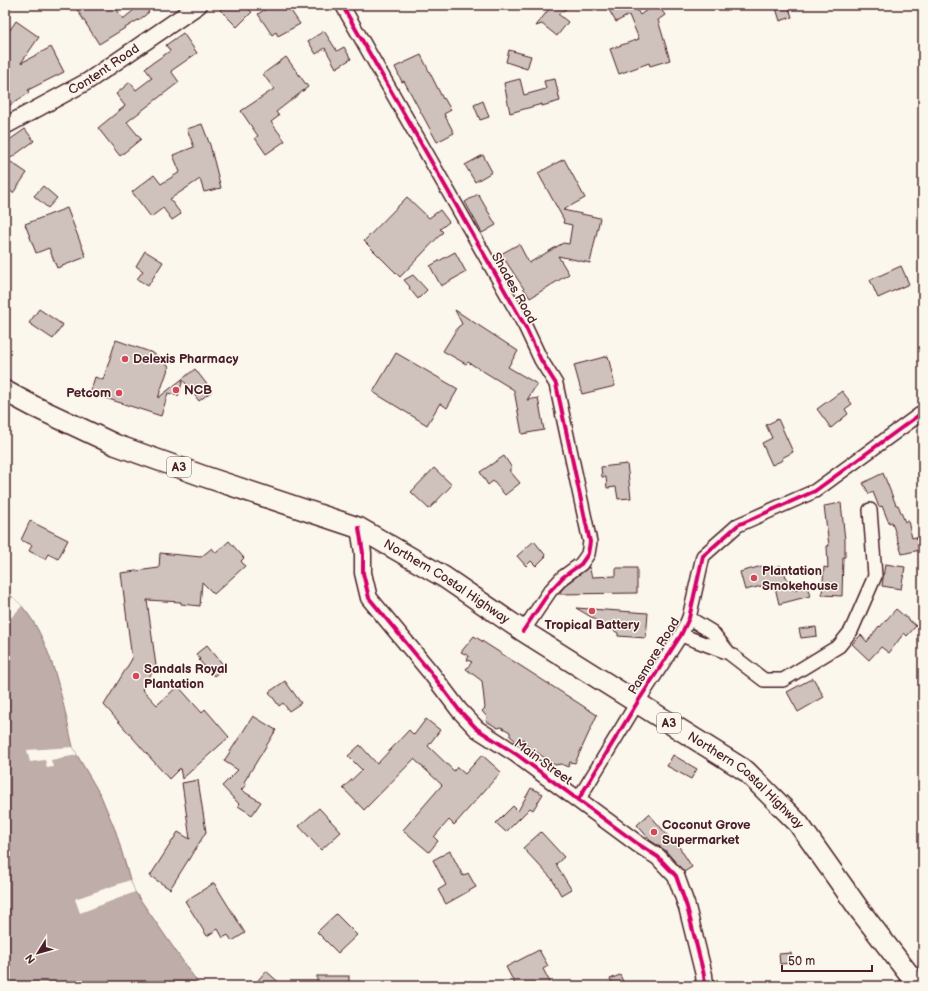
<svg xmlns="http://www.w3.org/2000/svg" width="928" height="991" viewBox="0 0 928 991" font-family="'Balsamiq Sans',sans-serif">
	<rect width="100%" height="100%" fill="#fbf7ec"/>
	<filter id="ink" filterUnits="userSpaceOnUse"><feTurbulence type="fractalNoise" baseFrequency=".025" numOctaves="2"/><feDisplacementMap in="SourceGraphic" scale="8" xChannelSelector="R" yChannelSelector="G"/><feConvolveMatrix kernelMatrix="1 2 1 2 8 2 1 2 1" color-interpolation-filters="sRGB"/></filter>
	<g filter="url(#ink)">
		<path fill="#bfadaa" stroke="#907477" d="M5,592c44,26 57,108 68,155l4,8 24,41 15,36 14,48 5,12 65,94h-195z"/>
		<g fill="#fbf7ec">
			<path d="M13,597l9,9 -17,18v-19z"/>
			<path d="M73,747l4,8 -26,5 2,7 -6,1 -2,-8 -15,2 -3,-12z"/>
			<path d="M130,880l5,12 -55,21 -5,-14z"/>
		</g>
		<g fill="#cfc2bc" stroke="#4a1f2b">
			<path d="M74,5h40l9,14 17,-14h3l6,7 -11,9v-1l-39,24z"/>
			<path d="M225,5h19l8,7 -15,15 -17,-17z"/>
			<path d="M272,5h15l13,19 -22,12 -2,-4 -4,3 -14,-21z"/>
			<path d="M552,5h20l-14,9 10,8 -11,14 -15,-12 -6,2z"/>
			<path d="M606,5h39l-8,5 3,5 14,-10h4l7,10 -7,5 12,40 -20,6 -1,-3 -30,11 -9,-25 29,-10 -10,-24 -13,7z"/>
			<path d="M775,5h13l4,12 -12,4z"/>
			<path d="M16,21l23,16 -18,26 30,-16 13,25 -36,18 1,3 -24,15v-71z"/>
			<path d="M324,31l13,20 7,-4 7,12 -15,9 -11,-20 -9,6 -8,-13z"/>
			<path d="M183,33l14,20 -26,18 8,11 -52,40 14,17 -21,17 -22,-28 27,-22 -9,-12 14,-12 6,8 16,-12 -7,-10 25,-17 -4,-6z"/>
			<path d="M509,50l22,6 -4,13 -21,-7z"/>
			<path d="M421,55l22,44 1,-1 7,12 -7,4 10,19 -17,9 -33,-61 -2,1 -7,-15z"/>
			<path d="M286,57l22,30 -32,25 3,4 -8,6 14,19 -19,13 -11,-16 3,-2 -17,-25 33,-22 -11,-15z"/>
			<path d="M520,79l4,16 22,-6 -2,-8 11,-2 5,22 -18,5v-2l-32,9 -6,-30z"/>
			<path d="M483,101l6,16 -9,3 -6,-15z"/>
			<path d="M202,124l8,21 11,43 -17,4 -4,-13 -30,20 11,15 -9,6 -9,-12 -12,9 -19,-25 22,-17 7,9 19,-12 -7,-17 21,-8 -7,-18z"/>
			<path d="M25,129l9,12 -26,19 19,13 -14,20 -8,-6v-4l5,-7 -5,-4v-29z"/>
			<path d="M483,155l9,17 -17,10 -10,-17z"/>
			<path d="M564,159l21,39 -22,12 37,8 -10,45 -32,-7 11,18 -39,24 -29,-44 18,-10 10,19 34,-20 6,1 3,-19 -9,-2 1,-3 -26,-47z"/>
			<path d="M43,186l14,12 -9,10 -14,-12z"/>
			<path d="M478,194l18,31 -14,8 -17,-31z"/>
			<path d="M407,197l22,21 11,-8 9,12 -9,7 3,3 -43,45 -36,-36z"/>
			<path d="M67,208l19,49 -29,11 -8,-20 -13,5 -11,-29z"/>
			<path d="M145,251l18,11 -15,24 -11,-7 6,-8 -7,-5z"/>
			<path d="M455,252l11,20 -25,14 -11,-20z"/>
			<path d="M901,266l8,18 -31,14 -8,-18z"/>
			<path d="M413,275l14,15 -9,9 -9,-11 1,-1 -6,-7z"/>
			<path d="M39,309l24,16 -10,14 -24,-16z"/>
			<path d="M455,310l63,41 -10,16 29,17 -10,16 11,-2 6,32 -22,4 -8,-44 -46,-28 -2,2 -23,-13 15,-24 4,-3z"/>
			<path d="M116,340l37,13 16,13 -11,32 37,-29 17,22 -13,10 -16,-21 -5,16 -10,-3 -7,23 -71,-23 5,-16 8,3z"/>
			<path d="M396,353l62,36 -11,19 -7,-5 -13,22 -54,-33z"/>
			<path d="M608,356l7,30 -33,8 -8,-29z"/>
			<path d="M842,391l10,13 -7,5 3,5 -17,14 -14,-19z"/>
			<path d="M778,419l15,33 -11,6 1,2 -11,5 -10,-22 10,-5 -6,-13z"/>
			<path d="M504,456l8,12 -3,2 11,13 -15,12 -12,-14 -5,4 -8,-13z"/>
			<path d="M627,464l4,34 -13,1 -2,-12 -9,1 -1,-11h-4l-1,-10z"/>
			<path d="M434,468l18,17 -23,24 -18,-17z"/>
			<path d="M883,473l13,32h2l7,17 3,-1 4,17 4,-1 4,13 -18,4 -10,-32 -3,1 -7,-17 -3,1 -6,-15 -4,2 -6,-11z"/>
			<path d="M841,503l4,37v17h-2l-1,39 -20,-1 2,-28 4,1 -1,-22h2l-5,-40z"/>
			<path d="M30,521l38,19 -10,19 -10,-5 -3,5 -16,-8 3,-6 -11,-5z"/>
			<path d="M229,541l15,17 -3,3 4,5 -31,28 -12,-12 -2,24 -19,-2v-2l-34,-2 9,66 -14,23 15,16 21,-19 24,27 3,-4 24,28 -47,42 -2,-11 -11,11 -65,-74 28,-46 -11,-86 38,-5 1,-15 41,4 11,-9 4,5z"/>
			<path d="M534,541l12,15 -10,10 -5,-5 -5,5 -9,-10z"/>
			<path d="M885,564l20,3 -4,22 -19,-3z"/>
			<path d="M780,565l13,25 14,-4 3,10 -31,8 -5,-21 -29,7 -5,-18 22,-6 2,7z"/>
			<path d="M589,567l3,10 24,-1v-8h21v25l-79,1 10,-11z"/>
			<path d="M576,608l72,5 -2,25 -28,-2v-3z"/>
			<path d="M896,609l20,17 -9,10 -3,-3 -15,20 -8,-6 -12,13 -17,-16 9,-9 6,7 12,-16 1,1z"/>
			<path d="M816,627l1,9 -16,2 -2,-9z"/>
			<path d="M474,636l123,79 -22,48 -5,-1 -2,5 -7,-3 -6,1 -29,-20 -3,-6 -7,2 -6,-5v-4l-9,-5 -3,1 -12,-7 1,-4 -5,-6 3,-3 -3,-27 -16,-12 6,-7 -5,-2 2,-4 -8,-4z"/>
			<path d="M207,645l18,22 -11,9 -3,-4 -1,1 -11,-13 1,-1 -4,-5z"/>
			<path d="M813,678l11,19 -26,15 -11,-20z"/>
			<path d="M285,681l16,22 -12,8 -6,-8 -4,3 -10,-14z"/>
			<path d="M253,716l23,14 -32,52 2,3 -5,5 20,12 -9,13 -14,-9 1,-2 -17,-18 16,-16 -14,-9z"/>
			<path d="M426,719l14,11 -12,16 26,25 3,-4 8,7 17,-19 19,17 -47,53 -5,-5 -15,17 4,4 -9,11 -26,-22 39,-45 -28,-26 -50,51 -21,-22 19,-18 -14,-14 12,-11 17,19 32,-34 5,5z"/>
			<path d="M673,755l24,14 -6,10 -24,-13z"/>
			<path d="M198,780l8,52 -36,57 -20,-13 28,-44 12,7 -8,-56z"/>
			<path d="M531,788l12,6 -10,16 -3,-2 -24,24 -10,-9 17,-17 5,5z"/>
			<path d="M319,808l22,24 -20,18 -22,-24z"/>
			<path d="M649,814l25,29 2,-1 16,25 -8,5 -19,-22 -14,-9 -14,-16z"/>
			<path d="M541,832l23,25 -8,7 15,25 -10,6 -9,-16 -29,-31z"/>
			<path d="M450,851l13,25 5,-3 8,14 -30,17 -8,-14 8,-5 -13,-25z"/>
			<path d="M214,883l31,50 -13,8 -4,-6 -5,3 -5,-9 -11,7 -22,-35z"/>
			<path d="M336,914l21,21 -19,18 -21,-21z"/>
			<path d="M539,950l9,16 -5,3 9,17h-36l-10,-19z"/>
			<path d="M791,953l1,10 -12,1 -1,-10z"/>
			<path d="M266,971l17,15h-30z"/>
			<path d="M620,975l5,11h-11l-4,-7z"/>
			<rect x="317" y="976" width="32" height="10"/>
		</g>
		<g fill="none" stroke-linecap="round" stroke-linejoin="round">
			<g stroke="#4a1f2b" stroke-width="16">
				<g id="minor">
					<path d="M342,5l183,321 16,34 15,24 34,158 -2,12 -7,10 -18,13 -13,14 -27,40"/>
					<path d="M689,618l23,14 16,20"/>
					<path d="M681,635l48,18 35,27h19l56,-34 12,-15 24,-55 -5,-66"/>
					<path d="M578,800l59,-97 44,-68 8,-17 14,-62 35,-31 77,-34 108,-79"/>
				</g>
			</g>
			<g stroke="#4a1f2b" stroke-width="19">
				<g id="tertiary">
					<path id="s1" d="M5,126l83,-45 111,-76"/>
					<path d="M359,528l4,25v20l6,25 62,75 28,37 18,19 39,25 122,90 20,13 18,19 11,31 17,68 1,11"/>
				</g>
			</g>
			<g stroke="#4a1f2b" stroke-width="23">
				<g id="primary">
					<path id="s2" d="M5,391l28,15 83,39 87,31 156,52 85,49 79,54 223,140 52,52 63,89 57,74"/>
				</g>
			</g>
			<use href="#minor" stroke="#fbf7ec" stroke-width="13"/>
			<use href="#tertiary" stroke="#fbf7ec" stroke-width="16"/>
			<use href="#primary" stroke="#fbf7ec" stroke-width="20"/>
			<g stroke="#fbf7ec" stroke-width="6">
				<g id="cycleway">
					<path d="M342,5l183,321 16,34 15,24 34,158 -2,12 -7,10 -18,13 -13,14 -27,40"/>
					<path d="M359,528l4,25v20l6,25 62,75 28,37 18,19 39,25 122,90 20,13 18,19 11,31 17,68 1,11"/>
					<path d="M578,800l59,-97 44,-68 8,-17 14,-62 35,-31 77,-34 108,-79"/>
				</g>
			</g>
			<use href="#cycleway" stroke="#d6006c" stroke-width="4"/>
		</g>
	</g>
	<g fill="#d1495b" stroke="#fbf7ec" stroke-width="1.5">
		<circle cx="125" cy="359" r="4"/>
		<circle cx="176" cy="390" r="4"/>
		<circle cx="119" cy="393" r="4"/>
		<circle cx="754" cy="578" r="4"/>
		<circle cx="592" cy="611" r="4"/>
		<circle cx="136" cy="676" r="4"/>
		<circle cx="654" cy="832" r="4"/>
	</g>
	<g text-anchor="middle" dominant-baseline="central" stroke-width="3" stroke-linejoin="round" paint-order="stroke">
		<g fill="#fbf7ec" stroke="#7f6065" stroke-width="1">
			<rect x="167" y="457" width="24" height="20" rx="3"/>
			<rect x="657" y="713" width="24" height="20" rx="3"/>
		</g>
		<g font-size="12" font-weight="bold" fill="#4a1f2b">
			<text x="179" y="467">A3</text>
			<text x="669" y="723">A3</text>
		</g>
		<g font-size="13" fill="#4a1f2b" stroke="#fbf7ec">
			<text stroke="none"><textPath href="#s1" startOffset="114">Content Road</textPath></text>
			<text transform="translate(514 288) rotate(61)">Shades Road</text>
			<text stroke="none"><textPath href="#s2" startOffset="483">Northern Costal Highway</textPath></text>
			<text transform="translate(654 656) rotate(-59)">Pasmore Road</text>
			<text transform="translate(543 762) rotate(36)">Main Street</text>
			<text stroke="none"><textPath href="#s2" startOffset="843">Northern Costal Highway</textPath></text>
		</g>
		<g font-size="13" font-weight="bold" fill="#4a1f2b" stroke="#fbf7ec" text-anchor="start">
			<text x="133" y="359">Delexis Pharmacy</text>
			<text x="184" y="390">NCB</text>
			<text x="111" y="393" text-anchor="end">Petcom</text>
			<text x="762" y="571">Plantation<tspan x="762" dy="15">Smokehouse</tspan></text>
			<text x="592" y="625" text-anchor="middle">Tropical Battery</text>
			<text x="144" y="669">Sandals Royal<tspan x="144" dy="15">Plantation</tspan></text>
			<text x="662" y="825">Coconut Grove<tspan x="662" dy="15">Supermarket</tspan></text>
		</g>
	</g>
	<rect width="928" height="991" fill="none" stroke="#fbf7ec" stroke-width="20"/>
	<rect x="10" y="10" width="908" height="971" fill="none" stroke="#4a1f2b" stroke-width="1.5" filter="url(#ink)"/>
	<g transform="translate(38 953) rotate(233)" stroke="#fbf7ec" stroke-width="3" paint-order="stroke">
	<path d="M0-3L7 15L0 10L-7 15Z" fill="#4a1f2b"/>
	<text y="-6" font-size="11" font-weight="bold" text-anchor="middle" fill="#4a1f2b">N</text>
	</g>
	<path d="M782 965v6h90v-6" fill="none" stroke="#4a1f2b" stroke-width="2"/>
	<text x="788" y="965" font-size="12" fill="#4a1f2b" stroke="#fbf7ec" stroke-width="3" paint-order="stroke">50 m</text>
</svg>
